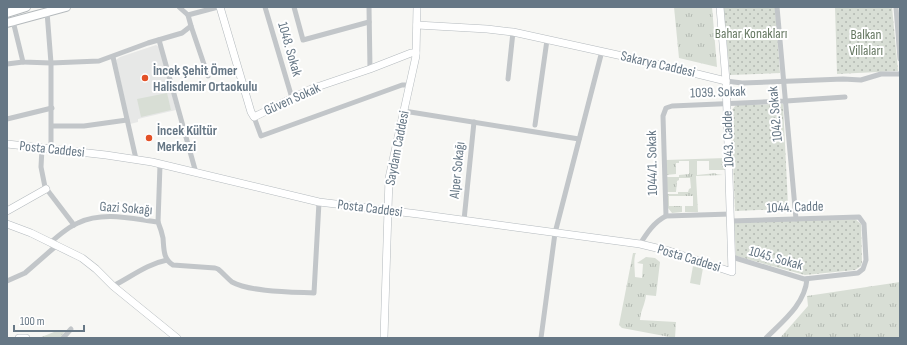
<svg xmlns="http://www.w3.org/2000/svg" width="907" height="345" viewBox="0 0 907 345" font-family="'Sofia Sans Condensed',sans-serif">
	<defs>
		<pattern id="grass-tufts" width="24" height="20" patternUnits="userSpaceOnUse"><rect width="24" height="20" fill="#d8ded5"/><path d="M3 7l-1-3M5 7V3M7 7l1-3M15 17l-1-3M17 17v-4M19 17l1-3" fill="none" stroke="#b3b9b2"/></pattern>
		<pattern id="garden-dots" width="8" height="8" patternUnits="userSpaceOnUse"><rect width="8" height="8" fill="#d8ded5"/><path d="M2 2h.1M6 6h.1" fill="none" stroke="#b3b9b2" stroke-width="1.8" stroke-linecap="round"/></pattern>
	</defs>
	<rect width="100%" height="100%" fill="#f7f7f4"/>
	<path fill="#e7e8e7" d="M156,45l3,2 17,63 -38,9v3l-8,2 -14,-64 4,-3z"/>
	<g fill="url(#grass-tufts)">
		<path d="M674,7h38l5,60 -38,-9z"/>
		<path d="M725,158v12h-16v-9h-12v14l19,-2v1l7,1 -27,1 2,36h-13v-6h8v-10h-24v10h13v6l-10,1 -4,-5 -1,-14h11v-2h10l1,-3 2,-1 -1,-10h-11v2l-2,1 -1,11h-9v-15h12v-2l10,-1v-13h-10v2h-3v11l-10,1v-15z"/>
		<path d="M633,253h3c-3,5 -1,18 -1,24l7,1 1,-14 -6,-1 9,-6 9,1 5,4 -4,34 -10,-1c-1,10 -5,14 -6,25l36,2 -1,16 -53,-10 -3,-3z"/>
		<path d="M900,282v56h-120l28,-32 -1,-10z"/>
		<path d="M59,330l6,1 -5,7h-21z"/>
	</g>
	<g fill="url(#garden-dots)">
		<path d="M723,7h52l5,66 -50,2z"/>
		<path d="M835,7h57l6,64 -61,3z"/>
		<path d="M783,104l5,101 -4,4 -49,2 -4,-100 5,-6z"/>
		<path d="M855,219l6,5 1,38 -1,4 -6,4 -50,5 -69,-19 -2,-34z"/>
	</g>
	<g fill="#d8ded5">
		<path d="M167,93l4,17 -30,7 -4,-18z"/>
		<path d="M693,266l10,2 -3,17 -10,-2z"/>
	</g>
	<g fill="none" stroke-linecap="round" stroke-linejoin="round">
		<g stroke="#b4babe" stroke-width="8">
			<g id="secondary">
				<path d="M220,7l31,105 3,5 57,-28 59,-20 41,-16h5"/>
				<path d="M417,25l70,4 26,3 123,27 90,22"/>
				<path d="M7,144l99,11 46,7 167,40 99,12 222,30 29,7 63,21 -6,-191 -6,-74"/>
				<path d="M7,211l39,-22"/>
				<path d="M7,224l24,9 51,25 14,11 17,17 64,52"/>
				<path d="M19,338h7"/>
				<path d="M384,338l5,-160 27,-122 1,-49"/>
			</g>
		</g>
		<g stroke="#b5babd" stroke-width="10">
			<g id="primary">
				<path d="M7,13l19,-6"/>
				<path d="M7,23l59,-16"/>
			</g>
		</g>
		<g stroke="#c2c6c9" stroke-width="5">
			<path d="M179,7l9,8 30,-8"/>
			<path d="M265,7l27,91"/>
			<path d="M294,7l9,33 66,-18"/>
			<path d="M369,7l1,62"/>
			<path d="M777,7l19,212"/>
			<path d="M896,7l4,52"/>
			<path d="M47,12l4,51v86"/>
			<path d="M13,21l10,41 28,1 48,-2 49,-18 34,-10 9,-7 -3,-11"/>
			<path d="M191,26l17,50"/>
			<path d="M159,40l37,133"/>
			<path d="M113,57l23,102"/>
			<path d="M7,64l16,-2"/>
			<path d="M508,79l5,-47"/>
			<path d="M726,81l16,2 101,-4 18,1 20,-6h19"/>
			<path d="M404,111l175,28"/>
			<path d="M254,117l7,19 141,-51h7"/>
			<path d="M7,119l45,-11"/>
			<path d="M535,125l12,-85"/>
			<path d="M52,126h32l43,-6"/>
			<path d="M42,148l-1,19 4,20 29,38"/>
			<path d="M666,216l-3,-100 3,-8 6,-2 114,-5 59,-4"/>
			<path d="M464,220l10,-98"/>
			<path d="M731,221l128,-4 5,7 2,36 -3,9 -5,4 -54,6 -72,-22"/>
			<path d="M158,222l2,-57"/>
			<path d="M50,243c9,-8 18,-16 28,-20 25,-12 55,-4 80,-1 2,5 4,11 5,16 1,11 0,21 10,27l42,3 3,1c5,4 9,9 14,13 18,10 61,10 82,11l5,-91"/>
			<path d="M640,244c7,-11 14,-22 26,-28l65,-2"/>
			<path d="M7,281l18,-8 31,-27"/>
			<path d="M113,286c18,-9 34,-22 54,-26"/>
			<path d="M63,338l8,-9"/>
			<path d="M541,338l14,-105 47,-182"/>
			<path d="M766,338c17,-17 39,-34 41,-59"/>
		</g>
		<use href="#secondary" stroke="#fff" stroke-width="7"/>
		<use href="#primary" stroke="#fff" stroke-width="8"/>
	</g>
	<g fill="#e35127" stroke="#fff" stroke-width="1.5">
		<circle cx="145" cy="78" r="4"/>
		<circle cx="149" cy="138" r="4"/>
	</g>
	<g text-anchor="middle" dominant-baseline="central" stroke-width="4" stroke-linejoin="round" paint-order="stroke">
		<g font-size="14" fill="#657761" stroke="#fff">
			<text x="751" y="33">Bahar Konakları</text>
			<text x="866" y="34">Balkan<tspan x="866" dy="16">Villaları</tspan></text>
		</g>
		<g font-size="14" fill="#667785" stroke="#fff">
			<text transform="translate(290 49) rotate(74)">1048. Sokak</text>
			<text transform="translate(658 64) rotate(13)">Sakarya Caddesi</text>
			<text transform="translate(718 92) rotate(-2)">1039. Sokak</text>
			<text transform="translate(292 99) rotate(-24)">Güven Sokak</text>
			<text transform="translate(775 114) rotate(-95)">1042. Sokak</text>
			<text transform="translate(728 139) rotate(-92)">1043. Cadde</text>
			<text transform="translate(397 148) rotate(-79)">Saydam Caddesi</text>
			<text transform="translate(52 149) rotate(6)">Posta Caddesi</text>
			<text transform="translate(652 163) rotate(-91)">1044/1. Sokak</text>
			<text transform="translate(457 170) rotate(-84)">Alper Sokağı</text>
			<text transform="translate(795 207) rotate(-2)">1044. Cadde</text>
			<text transform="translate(126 208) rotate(4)">Gazi Sokağı</text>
			<text transform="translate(370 208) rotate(7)">Posta Caddesi</text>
			<text transform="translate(689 258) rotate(17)">Posta Caddesi</text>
			<text transform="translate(776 258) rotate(16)">1045. Sokak</text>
		</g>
		<g font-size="14" font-weight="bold" fill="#667785" stroke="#fff" text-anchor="start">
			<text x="153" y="70">İncek Şehit Ömer<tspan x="153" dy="16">Halisdemir Ortaokulu</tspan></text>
			<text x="157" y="130">İncek Kültür<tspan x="157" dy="16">Merkezi</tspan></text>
		</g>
	</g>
	<rect width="907" height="345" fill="none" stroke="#667785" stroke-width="16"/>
	<path d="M14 325v6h70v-6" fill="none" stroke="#667785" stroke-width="2"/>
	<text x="20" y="325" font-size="12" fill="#667785" stroke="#ffffff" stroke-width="3" paint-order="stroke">100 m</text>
</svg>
